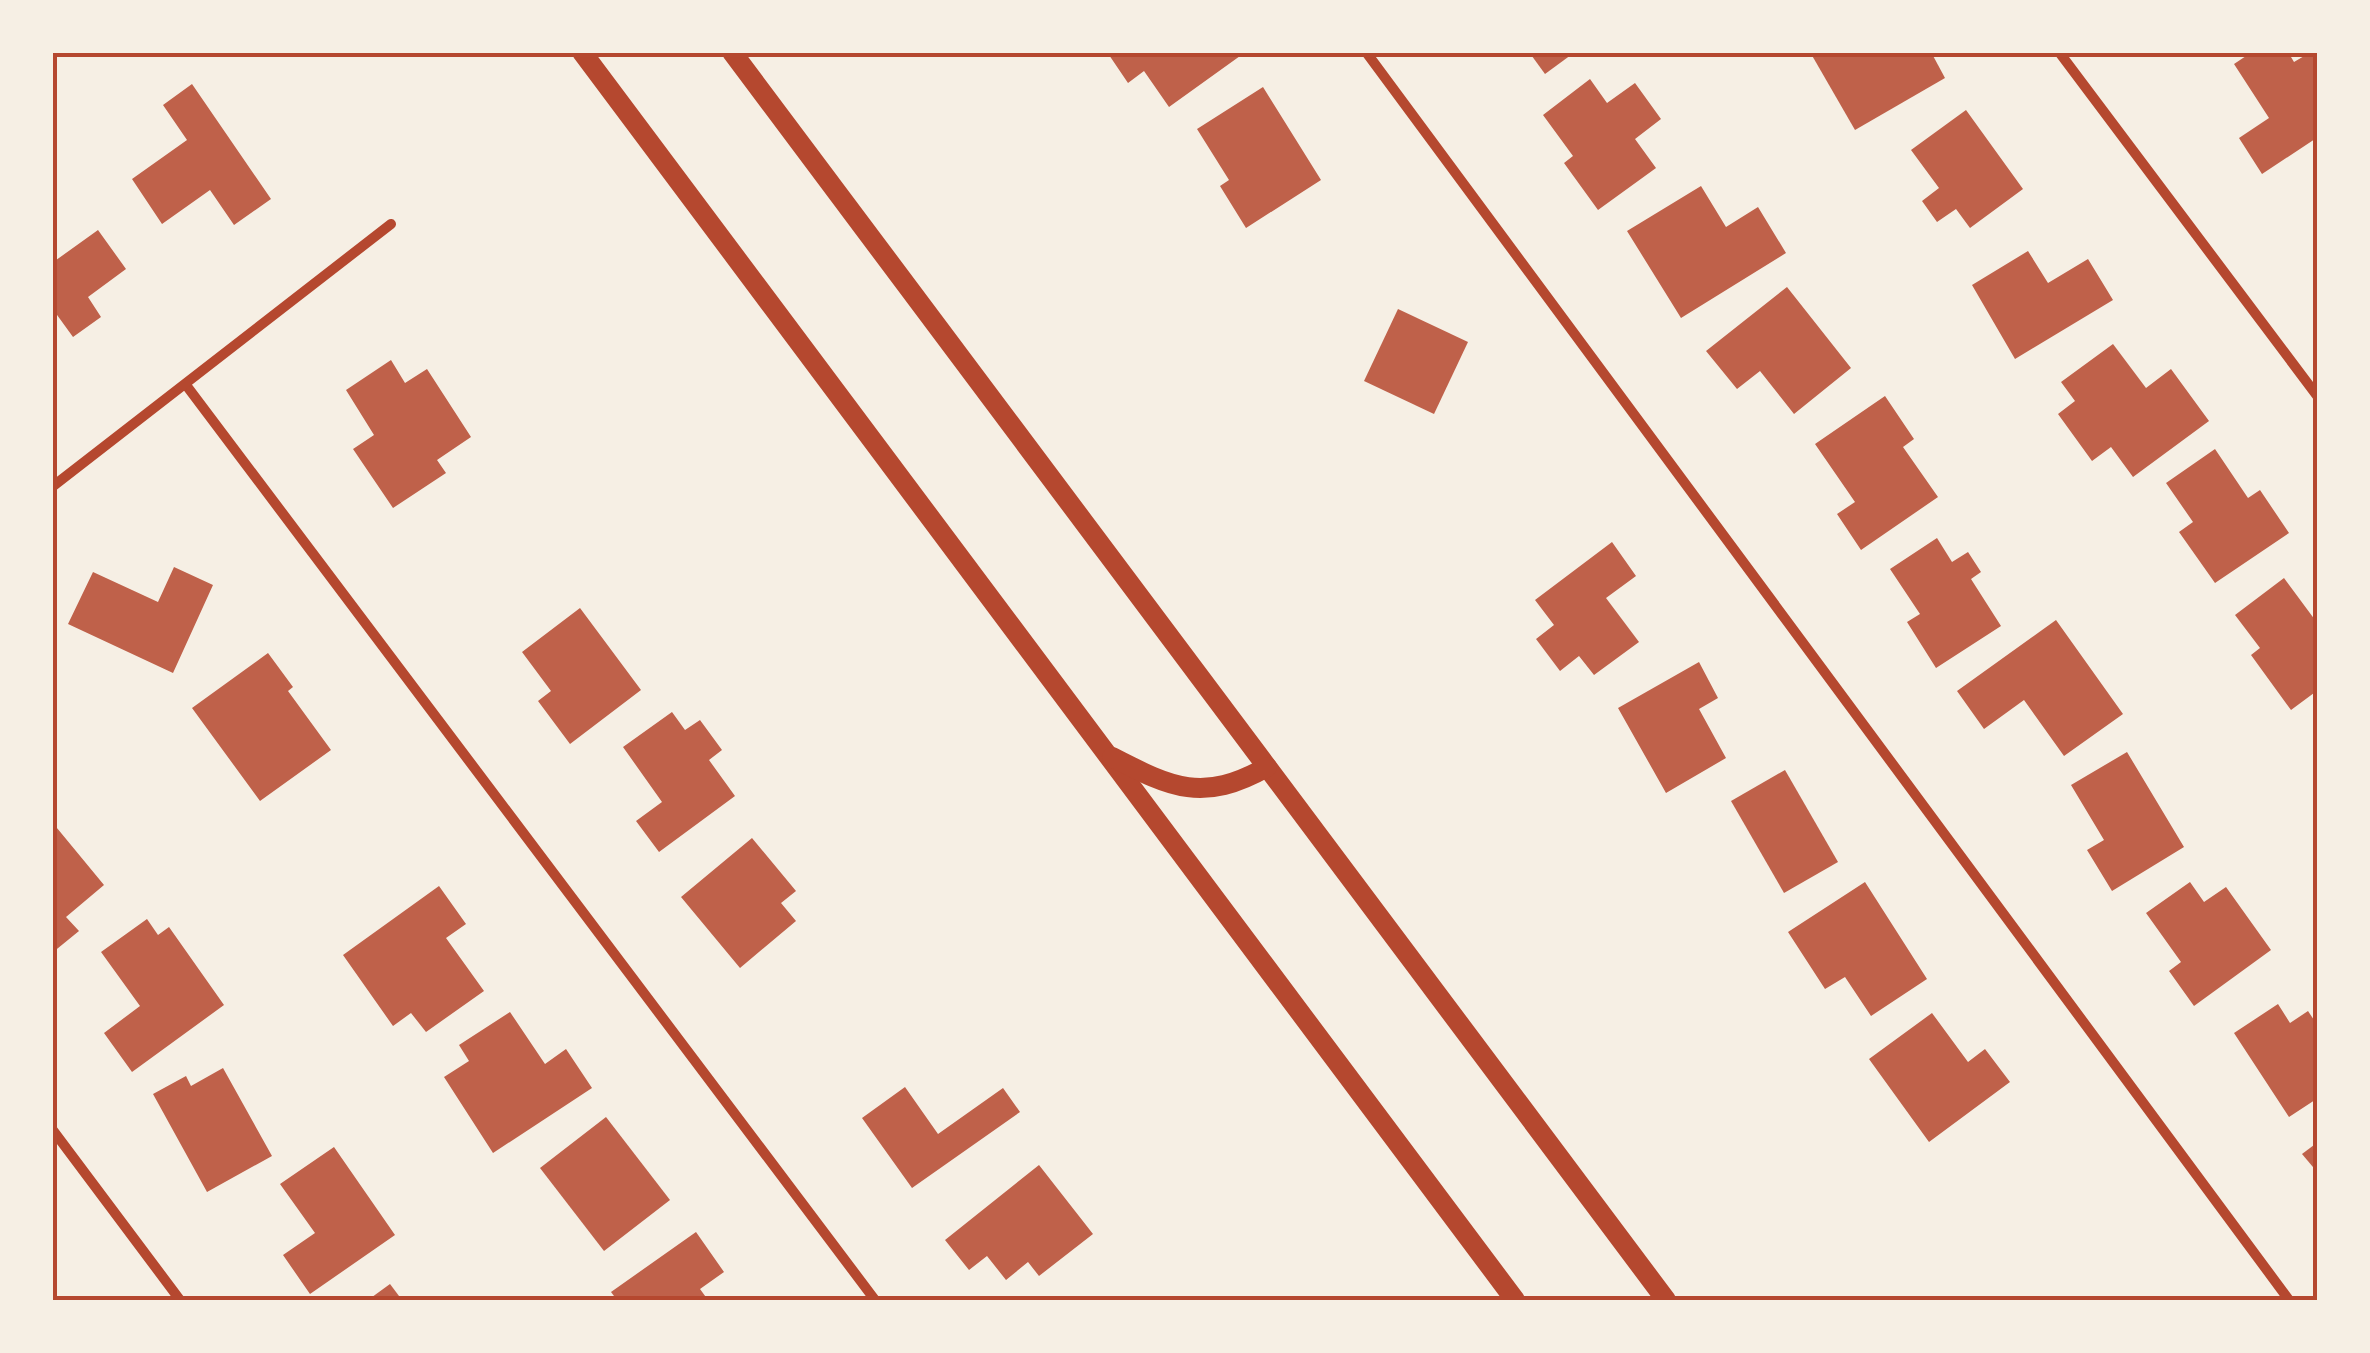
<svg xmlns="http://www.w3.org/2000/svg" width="2370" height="1353" viewBox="0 0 2370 1353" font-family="'Fira Sans',sans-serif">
	<rect width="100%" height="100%" fill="#f6efe4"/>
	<g fill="#bf614a">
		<path d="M1107,52h130l3,4 -71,51 -25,-36 -16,12z"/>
		<path d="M1529,52h46l-30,22z"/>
		<path d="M1810,52h121l14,26 -90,52z"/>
		<path d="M2252,52h36l6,10 17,-10 7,11v74l-56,37 -23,-36 30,-20 -35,-54z"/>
		<path d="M1590,79l17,24 28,-20 26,36 -26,20 21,29 -58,42 -34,-47 9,-7 -30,-41z"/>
		<path d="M192,84l79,115 -37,26 -24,-35 -48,34 -30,-45 55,-39 -24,-35z"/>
		<path d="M1263,87l58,93 -75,48 -26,-42 9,-6 -32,-51z"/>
		<path d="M1966,110l57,79 -53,39 -14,-19 -19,13 -15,-21 17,-13 -28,-38z"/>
		<path d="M1701,186l25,41 32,-20 28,46 -105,65 -54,-87z"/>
		<path d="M98,230l28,39 -38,28 13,20 -28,20 -21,-29v-45z"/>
		<path d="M2028,251l20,32 40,-24 25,41 -98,59 -43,-74z"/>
		<path d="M1787,287l64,81 -57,46 -34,-43 -23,18 -31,-38z"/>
		<path d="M1398,309l70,33 -34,72 -70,-33z"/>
		<path d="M2113,344l33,44 25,-19 38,52 -76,56 -22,-30 -19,14 -34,-47 17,-13 -14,-19z"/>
		<path d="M391,360l14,23 22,-14 44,68 -34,23 9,13 -53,35 -40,-59 21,-14 -28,-45z"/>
		<path d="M1885,396l29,43 -11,8 35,50 -77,53 -24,-36 18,-12 -40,-58z"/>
		<path d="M2215,449l33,49 12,-8 29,43 -74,50 -36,-51 14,-10 -27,-39z"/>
		<path d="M1937,538l15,24 16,-10 13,20 -10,7 30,47 -65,42 -29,-46 13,-8 -30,-45z"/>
		<path d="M1612,542l24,34 -30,22 33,44 -45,33 -15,-19 -19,15 -24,-32 18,-14 -19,-25z"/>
		<path d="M174,567l39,18 -40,88 -105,-49 25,-52 65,30z"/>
		<path d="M2284,578l34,46v66l-27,20 -40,-55 9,-7 -25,-33z"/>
		<path d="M580,608l61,82 -71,54 -32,-43 13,-10 -29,-39z"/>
		<path d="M2056,620l67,94 -59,42 -40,-56 -40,29 -27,-38z"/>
		<path d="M268,653l25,34 -5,4 43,59 -71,51 -68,-93z"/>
		<path d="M1699,662l19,36 -19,11 27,49 -60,35 -48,-85z"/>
		<path d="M672,712l13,18 15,-10 22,30 -13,10 26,36 -76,56 -23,-31 26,-19 -39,-55z"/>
		<path d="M2127,752l57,95 -72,44 -25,-41 17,-10 -33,-55z"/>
		<path d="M1785,770l53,92 -54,31 -53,-92z"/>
		<path d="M52,822l52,63 -38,32 13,14 -27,22z"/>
		<path d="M752,838l44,53 -15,12 15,18 -56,47 -59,-71z"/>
		<path d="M1865,882l62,97 -56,37 -26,-39 -20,12 -37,-57z"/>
		<path d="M2190,882l14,20 22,-15 45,63 -77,56 -25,-35 12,-9 -35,-49z"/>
		<path d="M439,886l27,38 -20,14 38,53 -58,41 -15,-19 -18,13 -50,-71z"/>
		<path d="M147,919l11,16 11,-8 55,78 -92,67 -28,-39 36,-27 -39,-54z"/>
		<path d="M2278,1004l12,19 18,-12 10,15v72l-29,19 -55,-84z"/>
		<path d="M510,1012l35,52 21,-15 26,39 -99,65 -49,-76 25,-16 -10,-16z"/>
		<path d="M1932,1013l36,49 17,-13 25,33 -81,60 -60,-83z"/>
		<path d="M223,1068l49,88 -65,36 -54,-98 33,-18 5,10z"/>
		<path d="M905,1087l33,47 65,-46 17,24 -108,76 -50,-70z"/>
		<path d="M606,1117l64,83 -66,51 -64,-83z"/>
		<path d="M2318,1142v31l-16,-19z"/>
		<path d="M334,1147l61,88 -85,59 -27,-39 32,-22 -35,-49z"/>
		<path d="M1039,1165l54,69 -54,42 -11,-14 -22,18 -19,-24 -18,14 -24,-30z"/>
		<path d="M696,1232l28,40 -24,17 8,11h-91l-6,-8z"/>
		<path d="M390,1284l12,16h-34z"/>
	</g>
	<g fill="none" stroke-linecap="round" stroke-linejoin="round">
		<g stroke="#b5482f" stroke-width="10">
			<path d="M1366,52l923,1248"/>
			<path d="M2059,52l259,345"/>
			<path d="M186,385l689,915"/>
			<path d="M52,487l339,-263"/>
			<path d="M52,1129l128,171"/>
		</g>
		<g stroke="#b5482f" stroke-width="20">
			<path d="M582,52l933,1248"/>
			<path d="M732,52l934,1248"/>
			<path d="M1112,757c60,31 91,46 155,10"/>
		</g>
	</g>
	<rect width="2370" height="1353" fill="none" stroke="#f6efe4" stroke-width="110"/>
	<rect x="55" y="55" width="2260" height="1243" fill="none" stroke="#b5482f" stroke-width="4"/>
</svg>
